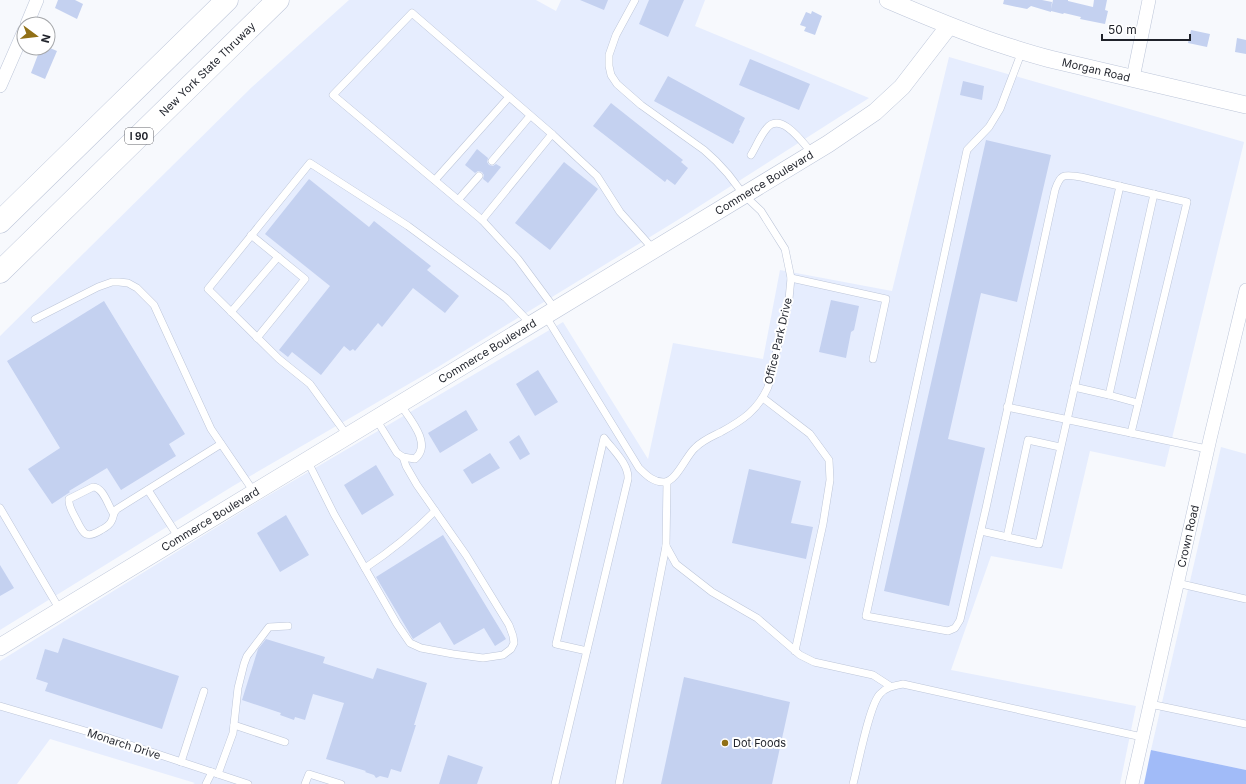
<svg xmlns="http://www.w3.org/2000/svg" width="1246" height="784" viewBox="0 0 1246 784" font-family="Inter,sans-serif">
	<rect width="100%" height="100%" fill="#f7f9fd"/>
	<g fill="#e6edfe">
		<path d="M349,0h187l20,11 5,-11h144l-10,26 174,72 -193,123 -238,146 -205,119 -233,144v-294l252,-249z"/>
		<path d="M949,57l295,85 -79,325 -75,-16 -28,118 -71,-13 -40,114 185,36 -16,78h-927l2,-1 -145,-44 -33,45h-17v-123l259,-160 304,-179 85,137 25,-116 90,16 17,-89 112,21z"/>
		<path d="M1221,447l25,7v316l-95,-20z"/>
	</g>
	<path fill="#a1bbf8" d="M1151,750l95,20v14h-102z"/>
	<g fill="#c4d1f0">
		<path d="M58,0h17l8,4 -6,15 -22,-11z"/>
		<path d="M580,0h28l-4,10z"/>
		<path d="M649,0h35l-16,37 -29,-13z"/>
		<path d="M1004,0h38l10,2 -1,7 2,-9h15v1l25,6 1,-7h13l-2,10 3,1 -3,13 -25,-5 1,-2 -17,-4 -1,1 -12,-3v1l-20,-6 -4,3 -24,-5z"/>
		<path d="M812,11l10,5 -7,19 -11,-4 2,-4 -6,-2 6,-13 5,2z"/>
		<path d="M1191,30l19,4 -3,13 -19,-4z"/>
		<path d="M1237,38l9,2v14l-11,-2z"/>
		<path d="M44,48h6l7,3 -12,28 -14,-6 8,-21 3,1z"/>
		<path d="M750,59l60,25 -11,26 -60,-25z"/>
		<path d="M668,76l77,42 -6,12 1,1 -7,13 -79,-43z"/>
		<path d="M963,81l21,5 -2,14 -22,-5z"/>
		<path d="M611,103l72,57 -2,2 7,6 -13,17 -8,-6 -2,3 -72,-56z"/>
		<path d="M986,140l65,15 -34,147 -36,-9 -33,146 37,9 -36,158 -65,-15z"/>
		<path d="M477,149l11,9 -1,4 2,3 4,1 3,-2 5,3 -13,16 -5,-4 1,-4 -2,-3 -4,-1 -3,2 -10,-8z"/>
		<path d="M564,162l34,27 -48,61 -35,-27z"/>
		<path d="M309,179l60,48 5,-6 57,45 -4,4 32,26 -14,17 -32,-25 -31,39 -4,-4 -23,28 -2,-2 -3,2 -6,-5 -23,29 -29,-23 -4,5 -9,-7 51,-64 -65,-52z"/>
		<path d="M831,300l28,6 -5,24 -3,2 -5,26 -27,-6z"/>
		<path d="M104,301l81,133 -16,10 7,12 -55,34 -14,-22 -38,23 1,1 -18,12 -24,-35 32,-21 -53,-87z"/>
		<path d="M538,370l20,32 -23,14 -19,-32z"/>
		<path d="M466,410l12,20 -38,23 -12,-20z"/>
		<path d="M519,435l11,19 -10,6 -11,-18z"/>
		<path d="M490,453l10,15 -28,16 -9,-14z"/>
		<path d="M376,465l18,30 -32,20 -18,-30z"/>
		<path d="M749,469l52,12 -10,42 22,4 -7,32 -74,-16z"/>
		<path d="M286,515l23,40 -29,17 -23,-39z"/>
		<path d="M443,535l63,104 -11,7 -11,-18 -30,17 -14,-23 -27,17 -37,-62z"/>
		<path d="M0,565l14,23 -14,8z"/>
		<path d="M63,638l116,38 -17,53 -117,-38 3,-8 -12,-4 9,-30 13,4z"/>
		<path d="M266,639l59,18 -2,6 50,16 4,-11 50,15 -13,42h2l-15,47 -10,-3 -3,9 -8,-2 -4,2 -2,-3 -9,-3 1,-1 -40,-12 18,-56 -31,-9 -8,26 -10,-3 -1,3 -14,-5 1,-2 -39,-13 16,-51z"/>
		<path d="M684,677l106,25 -18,82h-111z"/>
		<path d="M448,755l35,12 -6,17h-38z"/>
	</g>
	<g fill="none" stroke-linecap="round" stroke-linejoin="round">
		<g stroke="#bdc6d9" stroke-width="8">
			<g id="service">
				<path d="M1022,51l-22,58 -11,18 -22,23 -101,466 82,15 7,-3 5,-8 26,-112 69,-318c6,-18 10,-15 26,-13l106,25 -56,231 76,16"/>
				<path d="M751,155c5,-8 9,-19 16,-27 14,-17 36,15 45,25"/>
				<path d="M492,161l38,-45"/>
				<path d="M435,180l74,-83"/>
				<path d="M458,200l21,-24"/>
				<path d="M482,220l-149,-125 79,-82 140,121"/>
				<path d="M251,235l54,44 -48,59"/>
				<path d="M791,278l95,21 -13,60"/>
				<path d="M555,309l-37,-50 -36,-39 70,-86 45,42 23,36 34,38"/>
				<path d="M231,312l47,-55"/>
				<path d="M545,315l94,153c7,7 15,15 26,14 12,-2 21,-26 30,-34 8,-8 16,-11 26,-16 22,-12 37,-22 47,-45l21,-88 2,-21 -6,-29 -24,-38 -17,-16 -16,-21 -12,-13 -12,-11 -63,-45 -24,-21 -6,-9 -2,-9v-11l7,-20 19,-35"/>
				<path d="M35,319l63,-32 14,-5h7l9,1 9,5 17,17 57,124 43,63"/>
				<path d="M1074,387l35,8"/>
				<path d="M763,398l47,36 19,26 1,20 -7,44 -28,127"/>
				<path d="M1138,403l-29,-8 45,-201"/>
				<path d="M1007,407l124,26"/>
				<path d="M376,419l21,34 6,4 12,2c18,-15 -6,-41 -15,-55"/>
				<path d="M347,435l-37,-51 -31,-25 -71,-70 102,-126 98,63 98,72 25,26"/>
				<path d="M307,460l27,54 63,110 13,19 11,5 32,6 30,4 20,-3 8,-6 3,-6 -1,-7 -4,-11 -43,-70 -49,-70 -11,-19 -3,-9"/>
				<path d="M667,482l-1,64 10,18 36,28 45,26 43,37 14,7 59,13 17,11"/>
				<path d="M148,490l31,48"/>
				<path d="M0,508l60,102"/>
				<path d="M113,513c-5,-8 -10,-26 -20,-26l-24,12c-1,7 4,14 7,20 7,14 9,21 25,11 4,-2 9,-5 11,-10 2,-5 1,-7 5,-11l104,-65"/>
				<path d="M981,531l58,13 81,-358"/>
				<path d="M1007,537l21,-97 32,7"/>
				<path d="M365,568c26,-17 48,-35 70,-57"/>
				<path d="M1177,583l69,16"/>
				<path d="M1150,704l96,20"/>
				<path d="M0,706l106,31 142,47"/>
				<path d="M234,725l51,17"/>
				<path d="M181,762l23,-71"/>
				<path d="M218,774l15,-41 5,-45 6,-24 3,-8 22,-29 19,-1"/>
				<path d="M206,784l6,-12"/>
				<path d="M305,784l4,-10 32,10"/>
				<path d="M555,784l73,-305c1,-15 -15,-29 -24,-41l-48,206 31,7"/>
				<path d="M619,784l47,-238"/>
				<path d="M853,784c5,-18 16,-79 27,-90 6,-7 14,-8 23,-10l239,53"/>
			</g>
		</g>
		<g stroke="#bdc6d9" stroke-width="14">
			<g id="minor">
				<path d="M27,24l10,-24"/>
				<path d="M1133,78l16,-78"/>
				<path d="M0,86l24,-55"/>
				<path id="s1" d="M1132,784l78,-345 36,-149"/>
			</g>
		</g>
		<g stroke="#bdc6d9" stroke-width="18">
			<g id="tertiary">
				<path id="s2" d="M888,0c35,15 70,30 106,42 18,6 37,12 56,17l196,46"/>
				<path id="s3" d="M0,647l828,-503 47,-32 27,-25 47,-61"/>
			</g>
		</g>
		<g stroke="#bdc6d9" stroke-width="23">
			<g id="motorway">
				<path d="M0,222l227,-222"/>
				<path id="s4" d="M0,272l278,-272"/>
			</g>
		</g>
		<use href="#service" stroke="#fff" stroke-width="7"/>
		<use href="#minor" stroke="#fff" stroke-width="13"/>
		<use href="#tertiary" stroke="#fff" stroke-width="17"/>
		<use href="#motorway" stroke="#fff" stroke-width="22"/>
	</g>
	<circle fill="#917016" stroke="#fff" stroke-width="1.5" cx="725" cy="743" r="4"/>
	<g text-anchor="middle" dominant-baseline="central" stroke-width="4" stroke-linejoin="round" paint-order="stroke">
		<rect fill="#fff" stroke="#62646a" stroke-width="1" x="125" y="128" width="28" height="16" rx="3"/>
		<g font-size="10" font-weight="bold" fill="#1f222a">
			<text x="139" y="136">I 90</text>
		</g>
		<g font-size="11" fill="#1f222a" stroke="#fff">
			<text stroke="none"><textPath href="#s4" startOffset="290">New York State Thruway</textPath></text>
			<text stroke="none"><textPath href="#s2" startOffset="220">Morgan Road</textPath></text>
			<text stroke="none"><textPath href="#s3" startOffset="894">Commerce Boulevard</textPath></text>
			<text transform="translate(778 341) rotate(-77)">Office Park Drive</text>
			<text stroke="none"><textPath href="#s3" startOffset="570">Commerce Boulevard</textPath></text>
			<text stroke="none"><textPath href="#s3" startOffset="246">Commerce Boulevard</textPath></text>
			<text stroke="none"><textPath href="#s1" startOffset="254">Crown Road</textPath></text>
			<text transform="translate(124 744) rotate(18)">Monarch Drive</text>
		</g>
		<g font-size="11" fill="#1f222a" stroke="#fff" text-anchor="start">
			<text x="733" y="743">Dot Foods</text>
		</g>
	</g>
	<g transform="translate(36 36) rotate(105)"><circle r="19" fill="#ffffff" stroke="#a5a7aa"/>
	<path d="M0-3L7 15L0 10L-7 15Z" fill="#917016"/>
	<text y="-6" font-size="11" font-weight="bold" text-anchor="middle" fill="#1f222a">N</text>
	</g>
	<path d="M1102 34v6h88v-6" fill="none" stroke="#1f222a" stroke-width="2"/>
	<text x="1108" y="34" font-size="12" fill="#1f222a" stroke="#ffffff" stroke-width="3" paint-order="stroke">50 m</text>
</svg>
